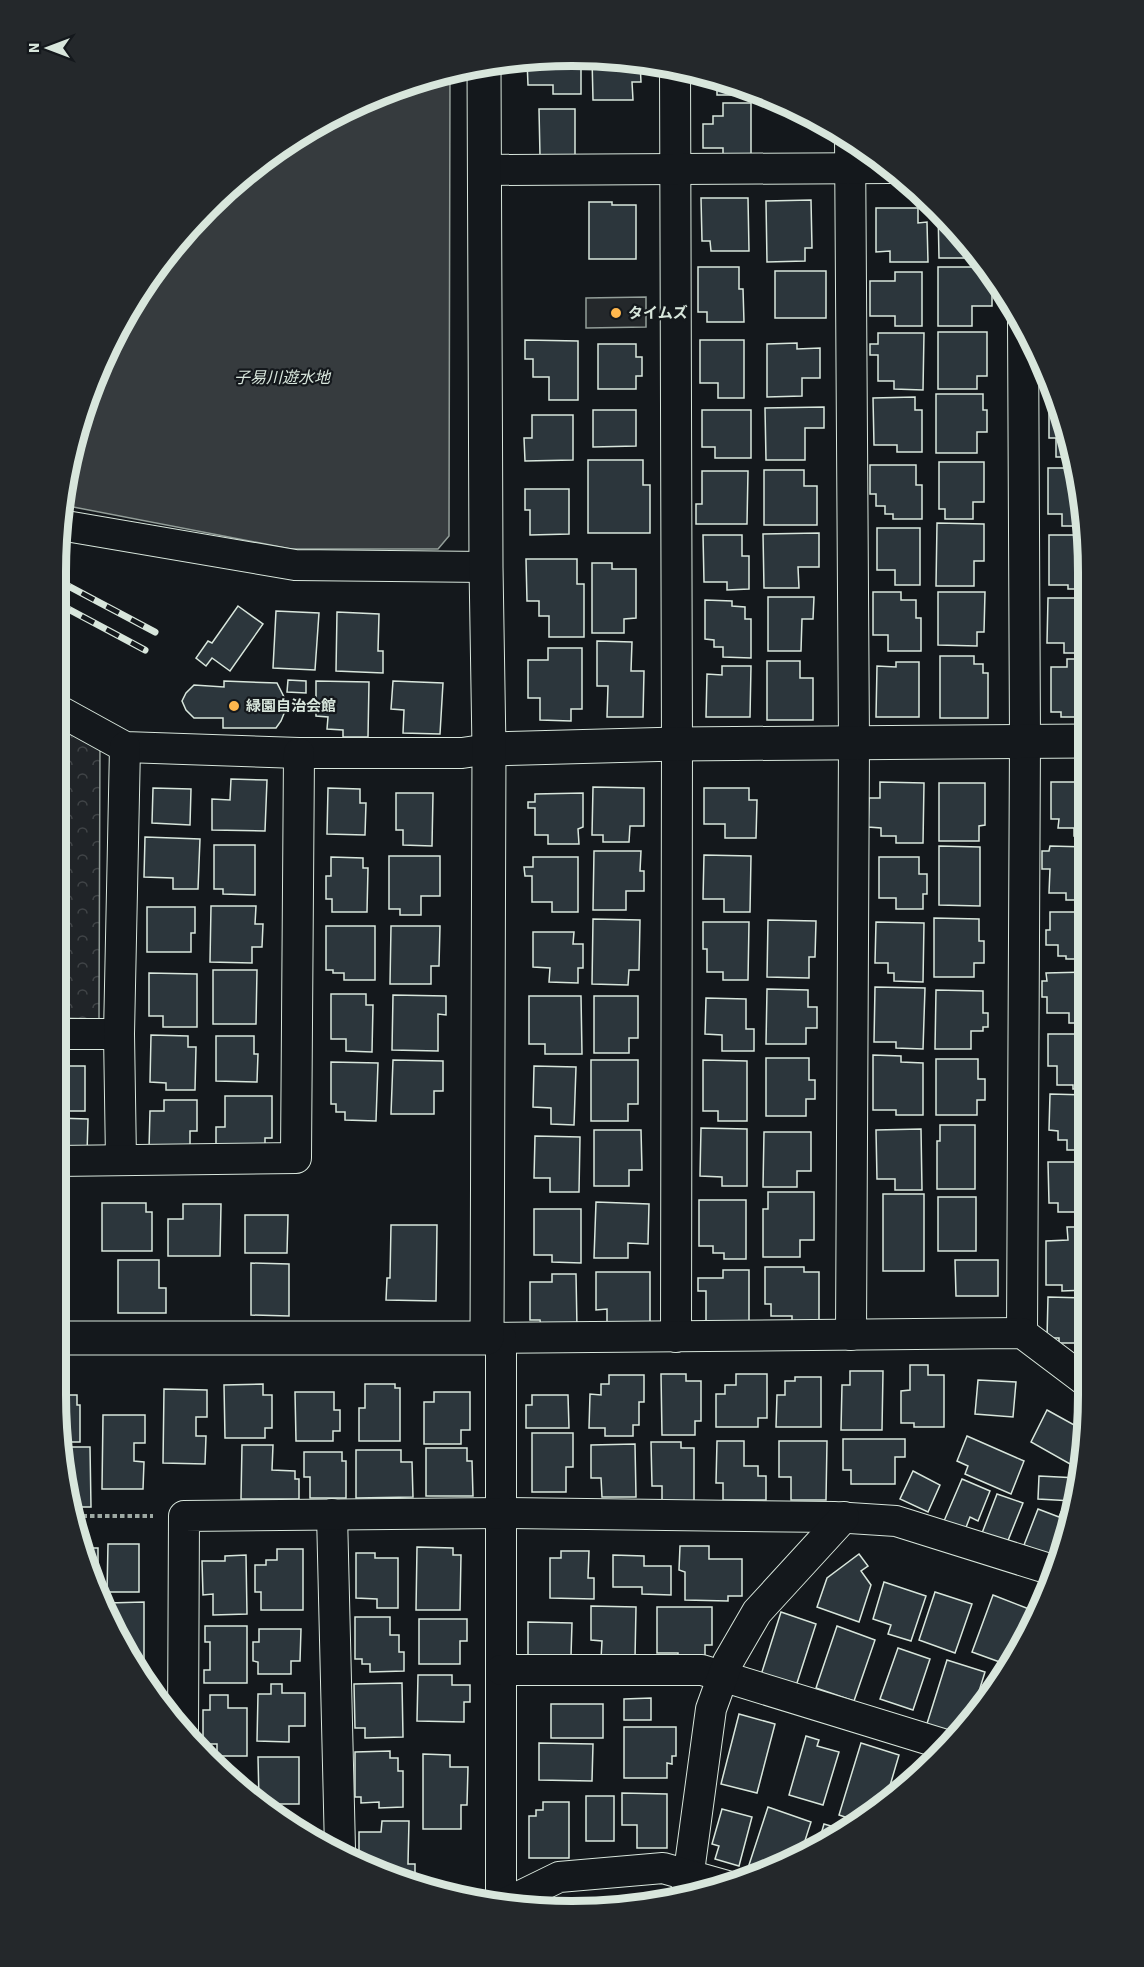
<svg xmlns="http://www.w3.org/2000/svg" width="1144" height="1967" viewBox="0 0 1144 1967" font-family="'Source Sans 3','Noto Sans JP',sans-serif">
	<defs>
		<pattern id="park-crowns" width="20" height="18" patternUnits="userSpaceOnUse" patternTransform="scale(1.5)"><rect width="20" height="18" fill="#202428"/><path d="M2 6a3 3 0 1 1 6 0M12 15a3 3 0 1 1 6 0" fill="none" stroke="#404447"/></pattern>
	</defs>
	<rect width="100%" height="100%" fill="#14181c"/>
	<path fill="url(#park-crowns)" stroke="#939e99" stroke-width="1.5" d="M56,718l44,23 -1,278 -43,-1z"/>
	<path fill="#24282b" stroke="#939e99" stroke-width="1.5" d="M646,297v30l-60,1v-30z"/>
	<path fill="#363b3e" stroke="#939e99" stroke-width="1.5" d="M450,72l-1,464 -11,13h-147l-223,-43 -5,-2 20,-98 59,-121 65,-78 78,-64 89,-48z"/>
	<g fill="#2c363c" stroke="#d8e6dc" stroke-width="1.5">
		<path d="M572,56h9v38h-28v-9h-25l-1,-25z"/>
		<path d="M592,58l48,4 1,20h-9l1,18h-40z"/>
		<path d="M705,75l42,13v7h-30v-14h-12z"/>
		<path d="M723,103h28v54h-28v-9h-20v-24h10v-8h10z"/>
		<path d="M539,109h36v46l-35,1z"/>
		<path d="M701,198h47l1,53h-38l-1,-10h-8z"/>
		<path d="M811,200l1,48h-7v13l-38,1 -1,-61z"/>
		<path d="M589,202h23v3h24v54h-47z"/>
		<path d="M876,208h42v15l9,-1 1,40h-38v-11l-14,1z"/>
		<path d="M938,208l39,50h-38z"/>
		<path d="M698,267h41v22h4l1,33h-37v-10h-9z"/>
		<path d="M938,267h45l9,11v28h-20v20h-34z"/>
		<rect x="775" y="271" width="51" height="47"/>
		<path d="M895,272h27v54h-27v-10h-25v-35h25z"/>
		<path d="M938,332h49v44h-10v13h-39z"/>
		<path d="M878,333h46l-1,57 -29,-1v-8h-16v-26h-8v-11h8z"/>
		<path d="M525,340l53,1v59h-29v-23h-16v-18h-8z"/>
		<path d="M700,340h44v58h-26v-15h-18z"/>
		<path d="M797,343v6l23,-1v30h-18v18l-35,1v-53z"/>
		<path d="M598,344h38v13h6v19h-6v13h-38z"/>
		<path d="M936,394h47v16h4v22h-10v21h-41z"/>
		<path d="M915,397v13h7v42h-25v-7h-23l-1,-47z"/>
		<path d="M1049,405l12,1 10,51h-15v-19h-7z"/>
		<path d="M824,407v21h-19v32h-39l-1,-52z"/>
		<path d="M593,410h43v36l-43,1z"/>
		<path d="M702,410h49v48h-36v-11h-13z"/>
		<path d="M532,415h41v45l-48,1 -1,-23h8z"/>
		<path d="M588,460h55v25h7v48h-62z"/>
		<path d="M939,462h45v40h-11v17h-28v-10h-6z"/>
		<path d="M870,465h46v20h6v34h-29v-5h-8v-8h-9v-12h-6z"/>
		<path d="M1048,468h25l12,58h-23v-12h-14z"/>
		<path d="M764,470h40v16h13v39h-53z"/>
		<path d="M702,471h46l-1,53h-51v-20h6z"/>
		<path d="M525,489h44v45l-39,1v-25h-5z"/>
		<path d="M937,523l47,1v37h-10v25h-38z"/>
		<path d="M877,528h43v57h-25v-15h-18z"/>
		<path d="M819,533v34h-21l1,21h-35l-1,-54z"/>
		<path d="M703,535h39v21h7v33l-22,1v-8h-23z"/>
		<path d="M1049,535h38v54h-19v-4h-19z"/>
		<path d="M526,559h51v25h7v53h-35v-21h-10v-15h-12z"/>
		<path d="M592,563h20v6h24v49l-12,1v14h-32z"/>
		<path d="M873,592h28v8h15v18h5v33h-33v-16h-15z"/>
		<path d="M938,592h47l-1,40h-7v14l-39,-1z"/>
		<path d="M768,597h46l-1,22h-11l-1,32h-33z"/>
		<path d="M1048,598h39v55h-23v-10h-17z"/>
		<path d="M705,600l27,1v5l13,1v12h6v39l-28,-1v-10h-9v-7l-9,-1z"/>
		<path d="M238,606l25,18 -33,47 -18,-13 -6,8 -10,-8 12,-17 4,2z"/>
		<path d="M276,611l43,2 -4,57 -42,-2z"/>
		<path d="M337,612l42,2 -1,37h5v22l-47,-2z"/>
		<path d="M597,641l35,1 -1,29h13l-1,46h-36l1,-31h-11z"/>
		<path d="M548,648h34v61h-11v12l-31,-1v-22h-12v-38h20z"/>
		<path d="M940,656h34v8h9v9h5v45h-48z"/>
		<path d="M1067,659h20v58h-26v-5h-10v-45h16z"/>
		<path d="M767,661h33v17h13v42h-46z"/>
		<path d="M896,662h23v55h-43l1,-51 19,1z"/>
		<path d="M722,666h29l-1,51h-44l1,-43 15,1z"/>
		<path d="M288,680l18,1v12l-19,-1z"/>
		<path d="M224,681l53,2 8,16v12l-4,10 -5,7h-53v-10h-29l-8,-8 -4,-9 4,-8 8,-8 30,2z"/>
		<path d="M316,681l53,1 -1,55h-25v-7l-16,-1 1,-12 -12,-1z"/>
		<path d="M393,681l50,2 -3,51 -37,-1 1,-23 -13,-1z"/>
		<path d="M231,779l36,1 -2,51 -53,-1v-31l18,1z"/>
		<path d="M880,782l44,1 -1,60h-27v-7h-15v-8l-13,-1 1,-29h11z"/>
		<path d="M1051,782h36v55l-13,-1v-8h-16l1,-9h-8z"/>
		<path d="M939,783h46v42l-6,1v15h-40z"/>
		<path d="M593,787l51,1v38h-14l-1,16h-26v-7h-11z"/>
		<path d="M153,788l38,1 -1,36 -38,-2z"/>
		<path d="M328,788l32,1v14h6l-1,32 -38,-1z"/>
		<path d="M704,788h45v12h8l-1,38h-31v-14h-21z"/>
		<path d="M396,793h37l-1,53 -29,-1v-15h-7z"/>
		<path d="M583,793v34l-5,2 1,15h-31v-9h-13v-27h-7v-6h7v-8z"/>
		<path d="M145,837l55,2 -2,50h-25v-11l-29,-1z"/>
		<path d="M214,845h41v50l-32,-1v-5h-9z"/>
		<path d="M939,846l41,1v59l-41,-1z"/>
		<path d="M1050,846l37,1v53h-21v-7h-17l1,-24h-8v-18h7z"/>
		<path d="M594,851h47l-1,20h4v20h-18v19h-33z"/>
		<path d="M704,855l47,1 -1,56h-26v-13h-21z"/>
		<path d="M389,856h51v40h-19v19h-21v-6h-11z"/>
		<path d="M331,857l32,1v10h5l-1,44h-35v-13h-6v-23h5z"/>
		<path d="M533,857h45v55h-26v-10h-20v-26h-7l-1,-9h9z"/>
		<path d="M879,857h40v17h8v20h-4v15h-27v-11h-17z"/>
		<path d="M211,906h45l-1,18h8l-1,23h-10v16l-42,-1z"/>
		<path d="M147,907h48v26h-4v19h-44z"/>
		<path d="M1050,912h37v47h-21v-3h-8v-11h-12v-15h4z"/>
		<path d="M934,918l45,1v22h5v22h-10v14h-40z"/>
		<path d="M593,919l47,1 -1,50h-10l-1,15 -36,-1z"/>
		<path d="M768,920l48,1 -1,36h-6v21l-42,-1z"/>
		<path d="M703,922h46l-1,58h-25v-8h-16v-23h-4z"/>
		<path d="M876,922l48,1 -1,59 -29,-1v-8h-6v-10h-13z"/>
		<path d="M326,926h49v54h-31v-7h-11v-3h-7z"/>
		<path d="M391,926h49l-1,40h-8v18h-41z"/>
		<path d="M533,932h41l-1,12h10v24h-5v15l-29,-1 1,-14 -17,-1z"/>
		<path d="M213,970h44l-1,54h-43z"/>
		<path d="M1087,972v51h-18v-10h-22v-16h-5v-16h5l-1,-8z"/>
		<path d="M149,973l48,1v53h-34v-11h-14z"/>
		<path d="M875,987l50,1 -2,61 -27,-1v-6h-22z"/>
		<path d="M767,989l41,1v17h9v21h-11v16h-40z"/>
		<path d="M936,990l47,1v22h5v14h-5v4h-12v18h-36z"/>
		<path d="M331,994h35v11h7l-1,47 -26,-1v-12h-15z"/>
		<path d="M393,995l53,1v19l-8,-1v37l-46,-1z"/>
		<path d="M529,996h52l1,58h-37v-10h-16z"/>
		<path d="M594,996h44v42h-9v15h-35z"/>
		<path d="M706,998l40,1v30h8v22h-32v-16l-17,-1z"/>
		<path d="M1048,1034h39v55h-14v-4h-16v-19h-9z"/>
		<path d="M151,1035l37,1v11h8l-1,43h-29v-7l-16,-1z"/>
		<path d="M216,1036h38v18h4l-1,28 -41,-1z"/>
		<path d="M873,1055l28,1v6l22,1v52h-27v-5h-23z"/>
		<path d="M766,1058h43v22h6v19h-9v17h-40z"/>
		<path d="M936,1059h42v20h7v21h-8v15h-41z"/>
		<path d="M393,1060l50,1v30h-9v23h-43z"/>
		<path d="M591,1060h47v44h-10v17h-37z"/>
		<path d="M703,1060l44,1v60h-29v-10h-15z"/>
		<path d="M331,1062l47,1 -2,58 -31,-1v-8h-9v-8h-5z"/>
		<rect x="56" y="1066" width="29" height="45"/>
		<path d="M534,1066l42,1 -2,58 -23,-1v-16l-18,-1z"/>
		<path d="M1050,1094l37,1v55h-20v-10h-9v-9l-9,-1z"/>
		<path d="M225,1096h47v42h-7v8h-49v-19h9z"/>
		<path d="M164,1100h33v31h-7v18h-41l1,-38h14z"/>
		<path d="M56,1118l32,1 -1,35h-31z"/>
		<path d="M940,1125h35v64h-38v-48h3z"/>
		<path d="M701,1128l46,1v57h-25v-9l-22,-1z"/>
		<path d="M921,1129l1,61h-27v-11h-18l-1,-49z"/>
		<path d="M594,1130h47l1,40h-13v16h-35z"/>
		<path d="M764,1132h47v39h-14v16h-34z"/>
		<path d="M535,1136l45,1 -1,55h-29v-14h-16z"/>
		<path d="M1048,1162h39v50h-29v-9h-9z"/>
		<path d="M768,1192h46v48h-14v17h-37v-48h5z"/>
		<rect x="883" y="1194" width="41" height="77"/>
		<rect x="938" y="1197" width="38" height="54"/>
		<path d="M699,1200h47v59h-22v-6h-11v-7h-14z"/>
		<path d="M596,1202l53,2 -1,40 -20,-1v15h-34z"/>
		<path d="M102,1203h44v9h6v39h-50z"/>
		<path d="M183,1204h38l-1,52h-52v-37h15z"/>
		<path d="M56,1206h8v98l-8,1z"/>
		<path d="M534,1209h47v54l-29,-1v-7h-18z"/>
		<path d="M245,1215h43l-1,38h-42z"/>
		<path d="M391,1225h46l-1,76 -50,-1 1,-22h3z"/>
		<path d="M1067,1227h20v63l-25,1v-6h-16v-44l22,-1z"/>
		<path d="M118,1260h41v28h7v25h-48z"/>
		<path d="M955,1260h43v36h-42z"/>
		<path d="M251,1263l38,1v52l-38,-1z"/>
		<path d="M765,1267h39v5h15v54h-27v-10h-21v-12h-6z"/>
		<path d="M723,1270h26v52h-43v-31h-8v-13h25z"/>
		<path d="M596,1272h54v52l-43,1v-16l-11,1z"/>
		<path d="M552,1274h24l1,54h-36l-1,-8h-10v-38h22z"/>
		<path d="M1048,1297l38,1 1,55h-12l1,-10h-17v-5h-12z"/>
		<path d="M910,1365h18v10h16v52h-30v-4h-13v-32l9,-1z"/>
		<path d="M850,1371h33l-1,59h-41l1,-45h8z"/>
		<path d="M661,1374h25v7h15v40h-6v14h-33z"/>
		<path d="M736,1374h31v44h-9v9h-42v-33h9v-9h11z"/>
		<path d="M609,1375h35v27h-5v23h-6v11h-28v-8h-16l1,-34 11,1v-11h8z"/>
		<path d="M795,1377h26v50h-45l1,-32h8v-14h10z"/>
		<path d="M978,1380l38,2 -3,35 -38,-3z"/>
		<path d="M263,1384v11h9v33h-7v10h-40l-1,-53z"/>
		<path d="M365,1384h30v4h5v53h-41v-33h6z"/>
		<path d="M164,1389l43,1v27h-11v19h10l-1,28 -42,-1z"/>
		<path d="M295,1392h39v18h6v21h-7v10h-37z"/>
		<path d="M434,1392h36v38h-9v14h-37v-42h10z"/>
		<path d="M56,1395h21v10h3v37h-17z"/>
		<path d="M532,1395h36l1,33h-43v-23h6z"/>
		<path d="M1047,1410l40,22 -17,32 -39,-22z"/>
		<path d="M103,1415h42v28h-11v18l10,1 -1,27h-41z"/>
		<path d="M532,1433h41v34h-7v25h-34z"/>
		<path d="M967,1436l57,25 -13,33 -46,-20 3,-8 -11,-5z"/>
		<path d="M843,1439h62v18h-10v27h-44v-14h-8z"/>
		<path d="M717,1441h27v25h14v10h8v24h-43v-17h-7z"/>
		<path d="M779,1441h48l-1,59h-35v-23h-12z"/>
		<path d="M651,1442h30v6h13v54h-32v-16h-10z"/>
		<path d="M635,1444l1,53h-34l-1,-19h-10v-33z"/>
		<path d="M242,1445h31l-1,25 23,1v8h4v20h-58z"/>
		<path d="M64,1447h26l1,60h-17z"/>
		<path d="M426,1448h41v13h5l1,35h-47z"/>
		<path d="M356,1450h45v12h11l1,35 -57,1z"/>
		<path d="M304,1452h38v9h4v37h-36v-21h-6z"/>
		<path d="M913,1471l27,14 -12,27 -28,-13z"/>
		<path d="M1039,1476l39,2 -5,23 -35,-2z"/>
		<path d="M962,1479l28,12 -12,30 -8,-4 -5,13 -21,-9z"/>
		<path d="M997,1494l26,9 -16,40 -25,-10z"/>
		<path d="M1038,1509l21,8 2,-5 9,4 -9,44 -37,-15z"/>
		<path d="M108,1544h31v48h-32z"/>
		<path d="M680,1546h29v13h33v37h-14v5l-43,-1v-28l-6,-2z"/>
		<path d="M417,1547l36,1v7h8l-1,55h-44z"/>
		<path d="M81,1548h17v42l-15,-29z"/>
		<path d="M277,1549h26v61h-42v-18h-6v-27h11v-5h11z"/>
		<path d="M561,1551h28l-1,27h6v21l-44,-1v-40h11z"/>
		<path d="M356,1553h19v5h23v50h-21v-9l-21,-1z"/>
		<path d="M859,1554l9,12 -7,5 10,14 -12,37 -42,-15 10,-29z"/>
		<path d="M246,1555l1,59 -34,1v-21l-10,1 -1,-34h23v-5z"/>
		<path d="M613,1555l31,1v10h27v29l-29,-1v-7h-29z"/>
		<path d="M884,1582l42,14 -15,45 -23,-7 3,-9 -18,-6z"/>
		<path d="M935,1592l37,12 -17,49 -36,-13z"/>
		<path d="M993,1595l36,14 -21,56 -36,-13z"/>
		<path d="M144,1602v58h-8l-28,-53v-4z"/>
		<path d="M591,1606l45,1 -1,52h-34l1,-18 -11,-1z"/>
		<path d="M657,1607h55v38h-7v18h-27v-10h-21z"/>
		<path d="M781,1612l35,12 -20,62 -35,-11z"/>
		<path d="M355,1617h35v18h9v17h5v19l-34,1v-8h-8v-5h-7z"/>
		<path d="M419,1619h48v22h-7v23h-41z"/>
		<path d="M528,1622l44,1 -1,33h-43z"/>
		<path d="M205,1626h42v57h-43v-13h6v-28h-5z"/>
		<path d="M837,1626l38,14 -21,61 -38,-13z"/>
		<path d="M259,1629h42l-1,32h-9v13h-33v-12l-5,-1v-19h6z"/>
		<path d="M898,1648l32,11 -17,51 -33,-11z"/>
		<path d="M947,1660l38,12 -13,42 -22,23 -25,-7z"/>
		<path d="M418,1675h34v10h18v17h-6v20l-47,-1z"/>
		<path d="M992,1675l11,4 -20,23z"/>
		<path d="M402,1683l1,54 -38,1v-10h-10l-1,-44z"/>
		<path d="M271,1684h11v9h23v33h-16v16l-32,-1 1,-47h13z"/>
		<path d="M210,1695h18v13h19v48h-30v-12h-14v-34h7z"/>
		<path d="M651,1698v22h-27v-21z"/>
		<rect x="551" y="1704" width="52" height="34"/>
		<path d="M739,1714l36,10 -18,69 -36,-9z"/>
		<path d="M624,1727h52v29h-4v8l-5,-1v15h-43z"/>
		<path d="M806,1736l13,4 -2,6 22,6 -16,53 -34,-10z"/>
		<path d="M539,1743l54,1 -1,37 -53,-1z"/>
		<path d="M861,1743l38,12 -15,51 -27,15 -18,-6z"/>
		<path d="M390,1751v7h8v13h5v36l-24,1v-6l-18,1v-6h-6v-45z"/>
		<path d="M423,1754l27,1v12h18l-1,38h-6v24h-38z"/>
		<path d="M258,1757h41v47h-36l-4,-4z"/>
		<path d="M622,1793l45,1v54h-30v-23h-15z"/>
		<rect x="586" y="1796" width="28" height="45"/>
		<path d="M543,1802h26v56h-40v-42h7v-6h7z"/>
		<path d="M768,1807l43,15 -9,28 -49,26 -7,-2z"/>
		<path d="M722,1809l30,8 -13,49 -24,-7 4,-13 -7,-2z"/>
		<path d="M382,1821h27l-1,43h7v19l-56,-25v-26h22z"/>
		<path d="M824,1824l17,5 -22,12z"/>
	</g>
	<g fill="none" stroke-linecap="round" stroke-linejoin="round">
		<g stroke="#d8e6dc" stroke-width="32">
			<g id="street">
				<path d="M675,66l2,678 -1,593"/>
				<path d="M850,137l4,606 -3,592"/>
				<path d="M483,170l407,-2"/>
				<path d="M60,522l6,4 229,39 191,2"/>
				<path d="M56,709l69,38 174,6h163l27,-4"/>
				<path d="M56,1034h63"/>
				<path d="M121,1160l-2,-126 6,-287"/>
				<path d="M56,1161l240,-3 3,-405"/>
				<path d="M1022,1333l3,-592 -2,-420"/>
				<path d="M487,1338l535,-5 65,49"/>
				<path d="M501,1338v562"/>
				<path d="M332,1514l8,335"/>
				<path d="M501,1670h201l241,74"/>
				<path d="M183,1729l1,-213 317,-3 333,4 62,4 160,50"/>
				<path d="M686,1894l25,-185 17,-47 29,-50 87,-95"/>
				<path d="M510,1901l49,-24 104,-9 64,18"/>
			</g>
		</g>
		<g stroke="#d8e6dc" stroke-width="35">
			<g id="secondary">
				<path d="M489,749l188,-5 410,-3"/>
				<path d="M56,1338h431l2,-589 -3,-182 -2,-503"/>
			</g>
		</g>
		<path stroke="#9da8a2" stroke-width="4" stroke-dasharray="4.5 3" stroke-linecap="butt" d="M75,1516h78"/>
		<use href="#street" stroke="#14181c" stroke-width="30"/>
		<use href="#secondary" stroke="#14181c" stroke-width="33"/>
		<g stroke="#d8e6dc" stroke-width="7">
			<g id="rail">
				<path d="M57,580l98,52"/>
				<path d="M57,603l88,47"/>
			</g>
		</g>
		<use href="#rail" stroke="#14181c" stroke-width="4.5" stroke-dasharray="14" stroke-linecap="butt"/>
		<path stroke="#d8e6dc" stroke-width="3" d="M576,1908l81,-8"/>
	</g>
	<g fill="#ffb74d" stroke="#14181c" stroke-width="2">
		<circle cx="616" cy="313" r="6"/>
		<circle cx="234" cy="706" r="6"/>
	</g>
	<g text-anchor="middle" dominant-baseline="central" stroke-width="4.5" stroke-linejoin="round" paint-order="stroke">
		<g font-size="15" font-weight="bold" fill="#d8e6dc" stroke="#14181c" text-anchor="start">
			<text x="628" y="313">タイムズ</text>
			<text x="246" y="706">緑園自治会館</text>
		</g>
		<g font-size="16" font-style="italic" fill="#d8e6dc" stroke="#14181c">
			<text x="282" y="378">子易川遊水地</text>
		</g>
	</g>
	<path d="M0 0H1144V1967H0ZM572 66H572A506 506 0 0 1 1078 572V1395A506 506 0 0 1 572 1901H572A506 506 0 0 1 66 1395V572A506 506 0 0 1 572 66Z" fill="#24282b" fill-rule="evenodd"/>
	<path fill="none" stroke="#d8e6dc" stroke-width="8" d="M572 66H572A506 506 0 0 1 1078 572V1395A506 506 0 0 1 572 1901H572A506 506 0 0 1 66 1395V572A506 506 0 0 1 572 66Z"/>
	<g transform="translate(48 48) rotate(270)" stroke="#14181c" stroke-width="4.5" paint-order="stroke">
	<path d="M0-4.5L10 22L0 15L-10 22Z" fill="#d8e6dc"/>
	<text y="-9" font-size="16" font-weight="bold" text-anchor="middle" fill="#d8e6dc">N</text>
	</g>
</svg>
